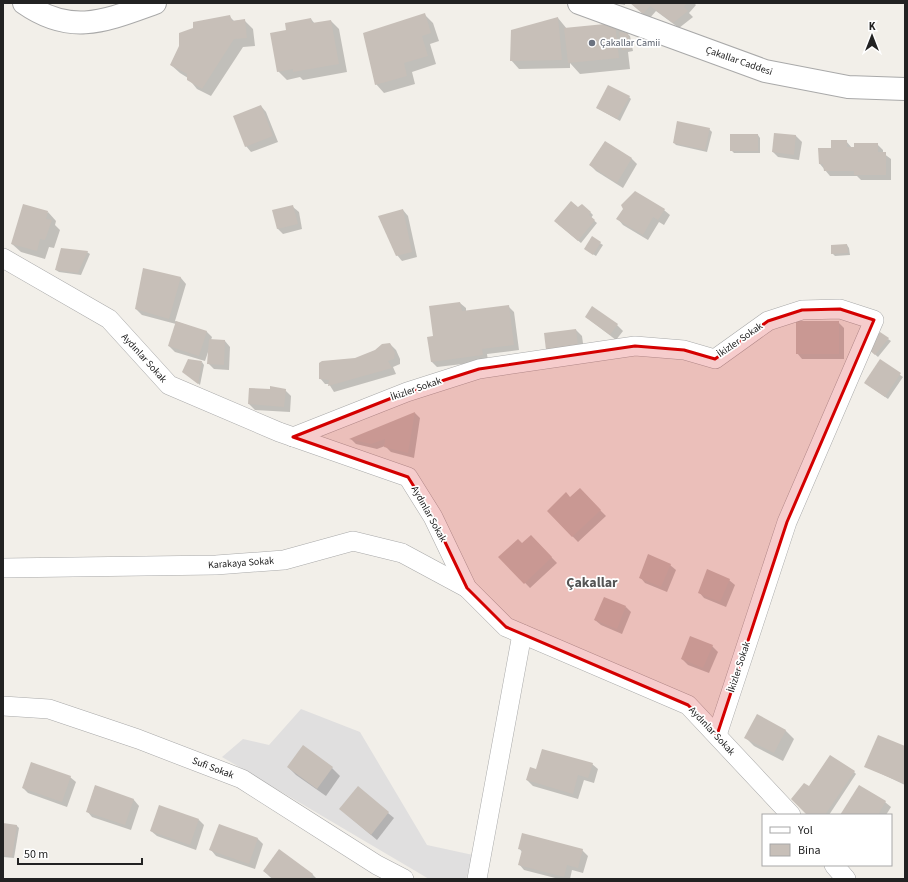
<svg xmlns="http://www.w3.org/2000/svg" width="908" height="882" viewBox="0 0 908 882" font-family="'Source Sans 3',sans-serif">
	<rect width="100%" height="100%" fill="#f2efe9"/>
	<path fill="#e0dfdf" d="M301,709l59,23 67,113 46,10 -7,24h-37l-207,-122 21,-18 26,6z"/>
	<g fill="#0003">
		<path d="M614,3h11v2z"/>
		<path d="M631,3h63l2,2 -7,8 4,4 -14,11 -23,-17 -7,8z"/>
		<path d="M424,14l9,9 6,18 -9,3 6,20 -24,8 3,12 -31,9 -8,-9z"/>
		<path d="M230,17l4,4 10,-1 9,9 2,17 -12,1 -32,49 -14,-7 -9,-11 -8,-5 -9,-8 9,-19z"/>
		<path d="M558,18l9,11 48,-5 15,12 3,15 -5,1 2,17 -50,5 -10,-11v5l-51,1 -8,-9z"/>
		<path d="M311,19l4,5 16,-3 8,8 8,43 -44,8 -3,-3 -13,3 -9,-9z"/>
		<path d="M629,97l2,2 -11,22 -23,-13z"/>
		<path d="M261,106l5,6 12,30 -27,10 -5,-6z"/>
		<path d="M709,129l3,3 -5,20 -31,-7 -2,-2z"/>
		<path d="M775,134l21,2 6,6 -3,18 -21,-3 -5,-5z"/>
		<path d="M758,135l2,3v15h-26l-3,-3z"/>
		<path d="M846,141l6,7 25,-4 6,6v3l8,6v21h-30l-4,-4h-27l-10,-12 12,-15z"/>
		<path d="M605,142l27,17 5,5 -14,24 -27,-17 -6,-6z"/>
		<path d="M293,207l6,5 3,17 -19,5 -6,-6z"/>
		<path d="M579,209l12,4 2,2 -2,3 6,5 -16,20 -23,-19z"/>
		<path d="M403,210l5,6 9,41 -15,4 -5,-6z"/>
		<path d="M664,210l6,5 -6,10 -5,-3 -11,18 -25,-15 -5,-6z"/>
		<path d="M48,212l8,9 -1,4 5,5 -6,18 -5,-1 -4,12 -24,-7 -9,-8z"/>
		<path d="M592,238l11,7 -7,11 -8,-5z"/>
		<path d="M847,245l2,3 1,7 -15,1 -3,-3z"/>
		<path d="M87,252l3,2 -9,21 -22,-3 -3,-2z"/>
		<path d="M144,270l37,8 5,6 -11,37 32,11 5,5 -1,3 14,1 5,6 -1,23 -15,-1 -6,-6 1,-14 -4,12 -30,-9 -6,-6 7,-22 -34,-9 -6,-6z"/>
		<path d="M460,303l6,5v4l42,-6 6,6 5,38 -32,4 1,7 -51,6 -6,-6z"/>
		<path d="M586,317l31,8 6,6 -7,9z"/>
		<path d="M838,322l6,6v31h-42l-5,-6z"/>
		<path d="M576,330l6,6 2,15 -31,4z"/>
		<path d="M888,339l3,2 -13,16 -7,-6z"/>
		<path d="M390,344l6,6 4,9v5l-7,3 3,7 -62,18 -5,-8h-4l-5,-6 36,-19z"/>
		<path d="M880,361l23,16 -15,22 -20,-14z"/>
		<path d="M202,362l2,3 -4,20 -14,-11z"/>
		<path d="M285,390l6,6 -1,16 -35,-2 -6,-6z"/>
		<path d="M415,413l5,5 -6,40 -23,-6 -6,-6 -8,3 -21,-5 -5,-5z"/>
		<path d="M580,490l26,26 -28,26 -30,-31 23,-13z"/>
		<path d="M531,536l26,27 -27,25 -30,-31 22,-12z"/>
		<path d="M670,565l6,5 -9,22 -22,-9 -5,-6z"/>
		<path d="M729,580l6,5 -9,22 -22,-9 -5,-6z"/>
		<path d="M626,607l5,5 -9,22 -21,-9 -6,-5z"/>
		<path d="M712,646l6,6 -9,21 -21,-8 -6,-6z"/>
		<path d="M757,716l29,15 8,8 -11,22 -29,-15 -8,-8z"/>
		<path d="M905,747v38l-40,-19z"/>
		<path d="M592,764l6,5 -4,14 -10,-3 -6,19 -45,-13 -6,-6 10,-10z"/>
		<path d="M288,767l44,1 8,8 -14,20 -30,-21z"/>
		<path d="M854,772l2,2 -27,41h-21l1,-27z"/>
		<path d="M70,777l6,5 -9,25 -39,-14 -5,-5z"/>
		<path d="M95,787l39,13 5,6 -8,24 -39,-13 -5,-6z"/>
		<path d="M358,788l36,30 -17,22 -31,-26z"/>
		<path d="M885,802l6,5 -5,8h-45z"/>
		<path d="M199,820l5,5 -8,25 -39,-14 -6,-5z"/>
		<path d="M3,824l14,2 2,2 -5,30 -11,-1z"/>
		<path d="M219,826l39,13 5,5 -8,25 -39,-13 -5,-6z"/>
		<path d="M519,848l63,2 6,6 -5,17 -11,-3 -2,9h-11l-35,-9 -5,-6 3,-12z"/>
		<path d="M279,850l34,25 4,4h-44l-3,-2 -6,-6z"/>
	</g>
	<g fill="#c7bfb8">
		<path d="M630,3h57l-3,4 4,4 -15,12 -23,-17 -7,8z"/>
		<path d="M425,13l6,20 -9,3 6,20 -24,7 3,13 -32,9 -12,-52z"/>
		<path d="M230,15l2,6 13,-2 2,19 -13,1 -32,50 -15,-9v-6l-17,-9 9,-19v-13l14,-5v-6z"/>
		<path d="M558,17l4,43 -52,1 1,-31z"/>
		<path d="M311,18l1,5 19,-3 8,44 -46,8v-3l-16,3 -7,-39 16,-3 -1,-7z"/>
		<path d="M615,23l4,35 -51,5 -4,-35z"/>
		<path d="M619,32l9,1 3,16 -9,1z"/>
		<path d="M608,85l22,11 -13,23 -21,-11z"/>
		<path d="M261,105l12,31 -28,11 -12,-31z"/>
		<path d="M677,121l33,7 -5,22 -32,-7z"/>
		<path d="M774,133l22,2 -2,20 -22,-3z"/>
		<rect x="730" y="134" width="28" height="17"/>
		<path d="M831,140h16v7h7v-4h24v9h8v23h-32v-4h-30l-1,-7h-4l-1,-16h13z"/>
		<path d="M605,141l27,17 -15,25 -28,-18z"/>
		<path d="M635,191l30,18 -7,11 -5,-3 -10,18 -27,-16 7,-10 -2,-4z"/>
		<path d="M571,201l7,6 4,-3 9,8 -2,3 6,5 -17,21 -24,-20z"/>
		<path d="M23,204l25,7 -2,8 6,1 -7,20 -5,-1 -3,12 -26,-7z"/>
		<path d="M293,205l5,19 -21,5 -5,-19z"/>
		<path d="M403,209l9,43 -16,4 -18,-40z"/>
		<path d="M592,236l9,6 -8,13 -9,-6z"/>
		<path d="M847,244l1,9 -17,1v-9z"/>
		<path d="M61,248l27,3 -10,22 -23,-3z"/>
		<path d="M143,268l38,9 -12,42 -34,-10z"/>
		<path d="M460,302l2,9 47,-6 5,40 -32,4 1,6 -52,7 -4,-25 6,-1 -4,-30z"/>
		<path d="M592,306l26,18 -8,11 -25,-18z"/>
		<path d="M176,321l31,10 -8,25 -31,-10z"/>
		<rect x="796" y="321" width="43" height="33"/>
		<path d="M576,329l2,17 -32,4 -2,-17z"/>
		<path d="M880,332l9,6 -14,17 -8,-7z"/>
		<path d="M209,339l16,1 -1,25 -17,-1z"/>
		<path d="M390,343l5,10 -1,6 -6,2 4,7 -64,18 1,-6 -10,-1v-16l3,-2 33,-3 20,-8 7,-6z"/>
		<path d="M188,359l14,2 -4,23 -16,-12z"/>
		<path d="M880,359l21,14 -16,24 -21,-14z"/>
		<path d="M270,386l16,3 -2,18 -36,-3 1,-16 21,1z"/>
		<path d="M415,412l-7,41 -24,-6 1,-8 -14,5 -22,-5z"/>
		<path d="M580,488l21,22 -29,27 -25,-26 19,-19 4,5z"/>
		<path d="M531,535l21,22 -28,27 -26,-27 20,-18 4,4z"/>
		<path d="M648,554l23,10 -10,23 -22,-9z"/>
		<path d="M707,569l23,10 -10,23 -22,-9z"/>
		<path d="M604,597l22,9 -9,23 -23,-9z"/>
		<path d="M690,636l23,9 -10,23 -22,-9z"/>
		<path d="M757,714l29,16 -12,23 -30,-15z"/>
		<path d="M878,735l27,11v38l-41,-17z"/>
		<path d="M303,745l30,22 -16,22 -30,-22z"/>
		<path d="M542,749l51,14 -5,15 -10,-3 -5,19 -47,-14 4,-13 6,2z"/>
		<path d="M830,755l25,16 -30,44h-18l-16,-16 13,-16 5,3z"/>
		<path d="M31,762l40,14 -9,26 -40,-14z"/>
		<path d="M95,785l39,14 -9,26 -39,-13z"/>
		<path d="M859,785l27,16 -8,14h-38z"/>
		<path d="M358,786l31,26 -18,23 -32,-26z"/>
		<path d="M159,805l40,14 -9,26 -40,-14z"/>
		<path d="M3,823l14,2 -5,32 -9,-2z"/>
		<path d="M219,824l39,14 -9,26 -40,-14z"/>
		<path d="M522,833l61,16 -5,19 -11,-3 -3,12 -46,-12 4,-15 -4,-1z"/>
		<path d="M279,849l34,25 -3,5h-36l-11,-8z"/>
	</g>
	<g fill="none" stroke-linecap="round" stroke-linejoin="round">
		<g stroke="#a9a9a9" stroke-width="20">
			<g id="minor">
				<path d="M3,258l106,61 60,66 110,47 129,45 25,40 34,71 39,39 182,78 103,110"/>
				<path d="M293,437l114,-45 72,-23 156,-23 49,4 31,9 53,-38 34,-11 38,-1 34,11 -87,202 -70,213"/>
				<path d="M3,568l213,-3 68,-5 69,-19 49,12 65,35"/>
				<path d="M3,706l46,3 89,30 104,40 135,86 27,14"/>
				<path d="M834,865l12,14"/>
				<path d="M477,879l45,-245"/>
			</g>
		</g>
		<g stroke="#a9a9a9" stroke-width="24">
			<g id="tertiary">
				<path d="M24,3c47,33 81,18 131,0"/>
				<path d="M579,3l186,68 83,16 57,2"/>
			</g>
		</g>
		<use href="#minor" stroke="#fff" stroke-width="19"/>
		<use href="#tertiary" stroke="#fff" stroke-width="22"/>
	</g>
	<path fill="#d40000" fill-opacity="0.2" stroke="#d40000" stroke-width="3" stroke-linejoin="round" d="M840,309l34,11 -87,202 -70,213 -29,-30 -182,-78 -39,-39 -34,-71 -25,-40 -115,-40 114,-45 72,-23 156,-23 49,4 31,9 53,-38 34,-11z"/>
	<circle fill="#6b7280" stroke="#fff" stroke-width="1.5" cx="592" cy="43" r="4"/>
	<g text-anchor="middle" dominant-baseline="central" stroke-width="3.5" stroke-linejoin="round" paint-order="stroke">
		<g font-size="10" fill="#5b616d" stroke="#fff" text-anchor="start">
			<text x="600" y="43">Çakallar Camii</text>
		</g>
		<g font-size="10" fill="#222" stroke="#fff">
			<text transform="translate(739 61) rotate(19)">Çakallar Caddesi</text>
			<text transform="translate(740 340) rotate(-35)">İkizler Sokak</text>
			<text transform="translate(144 358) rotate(48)">Aydınlar Sokak</text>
			<text transform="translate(416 389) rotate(-19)">İkizler Sokak</text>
			<text transform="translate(429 514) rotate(61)">Aydınlar Sokak</text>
			<text transform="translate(241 563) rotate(-4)">Karakaya Sokak</text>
			<text transform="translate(739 667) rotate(-72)">İkizler Sokak</text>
			<text transform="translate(712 731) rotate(47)">Aydınlar Sokak</text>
			<text transform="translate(213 768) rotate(21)">Sufi Sokak</text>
		</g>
		<g font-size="14" font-weight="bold" fill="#555" stroke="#fff">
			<text x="592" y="583">Çakallar</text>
		</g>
	</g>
	<rect width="908" height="882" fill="none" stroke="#222222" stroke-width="8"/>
	<rect x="762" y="814" width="130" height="52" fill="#ffffff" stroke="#a7a7a7"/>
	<rect x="770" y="827" width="20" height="6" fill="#ffffff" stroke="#a7a7a7"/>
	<text x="798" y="834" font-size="12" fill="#222222">Yol</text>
	<rect x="770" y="844" width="20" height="12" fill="#c7bfb8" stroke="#a7a7a7"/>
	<text x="798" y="854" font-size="12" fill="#222222">Bina</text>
	<g transform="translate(872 36)" stroke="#ffffff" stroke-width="3" paint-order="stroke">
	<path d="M0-3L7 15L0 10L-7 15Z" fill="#222222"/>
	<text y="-6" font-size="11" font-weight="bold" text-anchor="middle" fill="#222222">K</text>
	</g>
	<path d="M18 858v6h124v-6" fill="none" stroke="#222222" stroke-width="2"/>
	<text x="24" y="858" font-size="12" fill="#222222" stroke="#ffffff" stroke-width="3" paint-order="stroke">50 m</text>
</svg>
